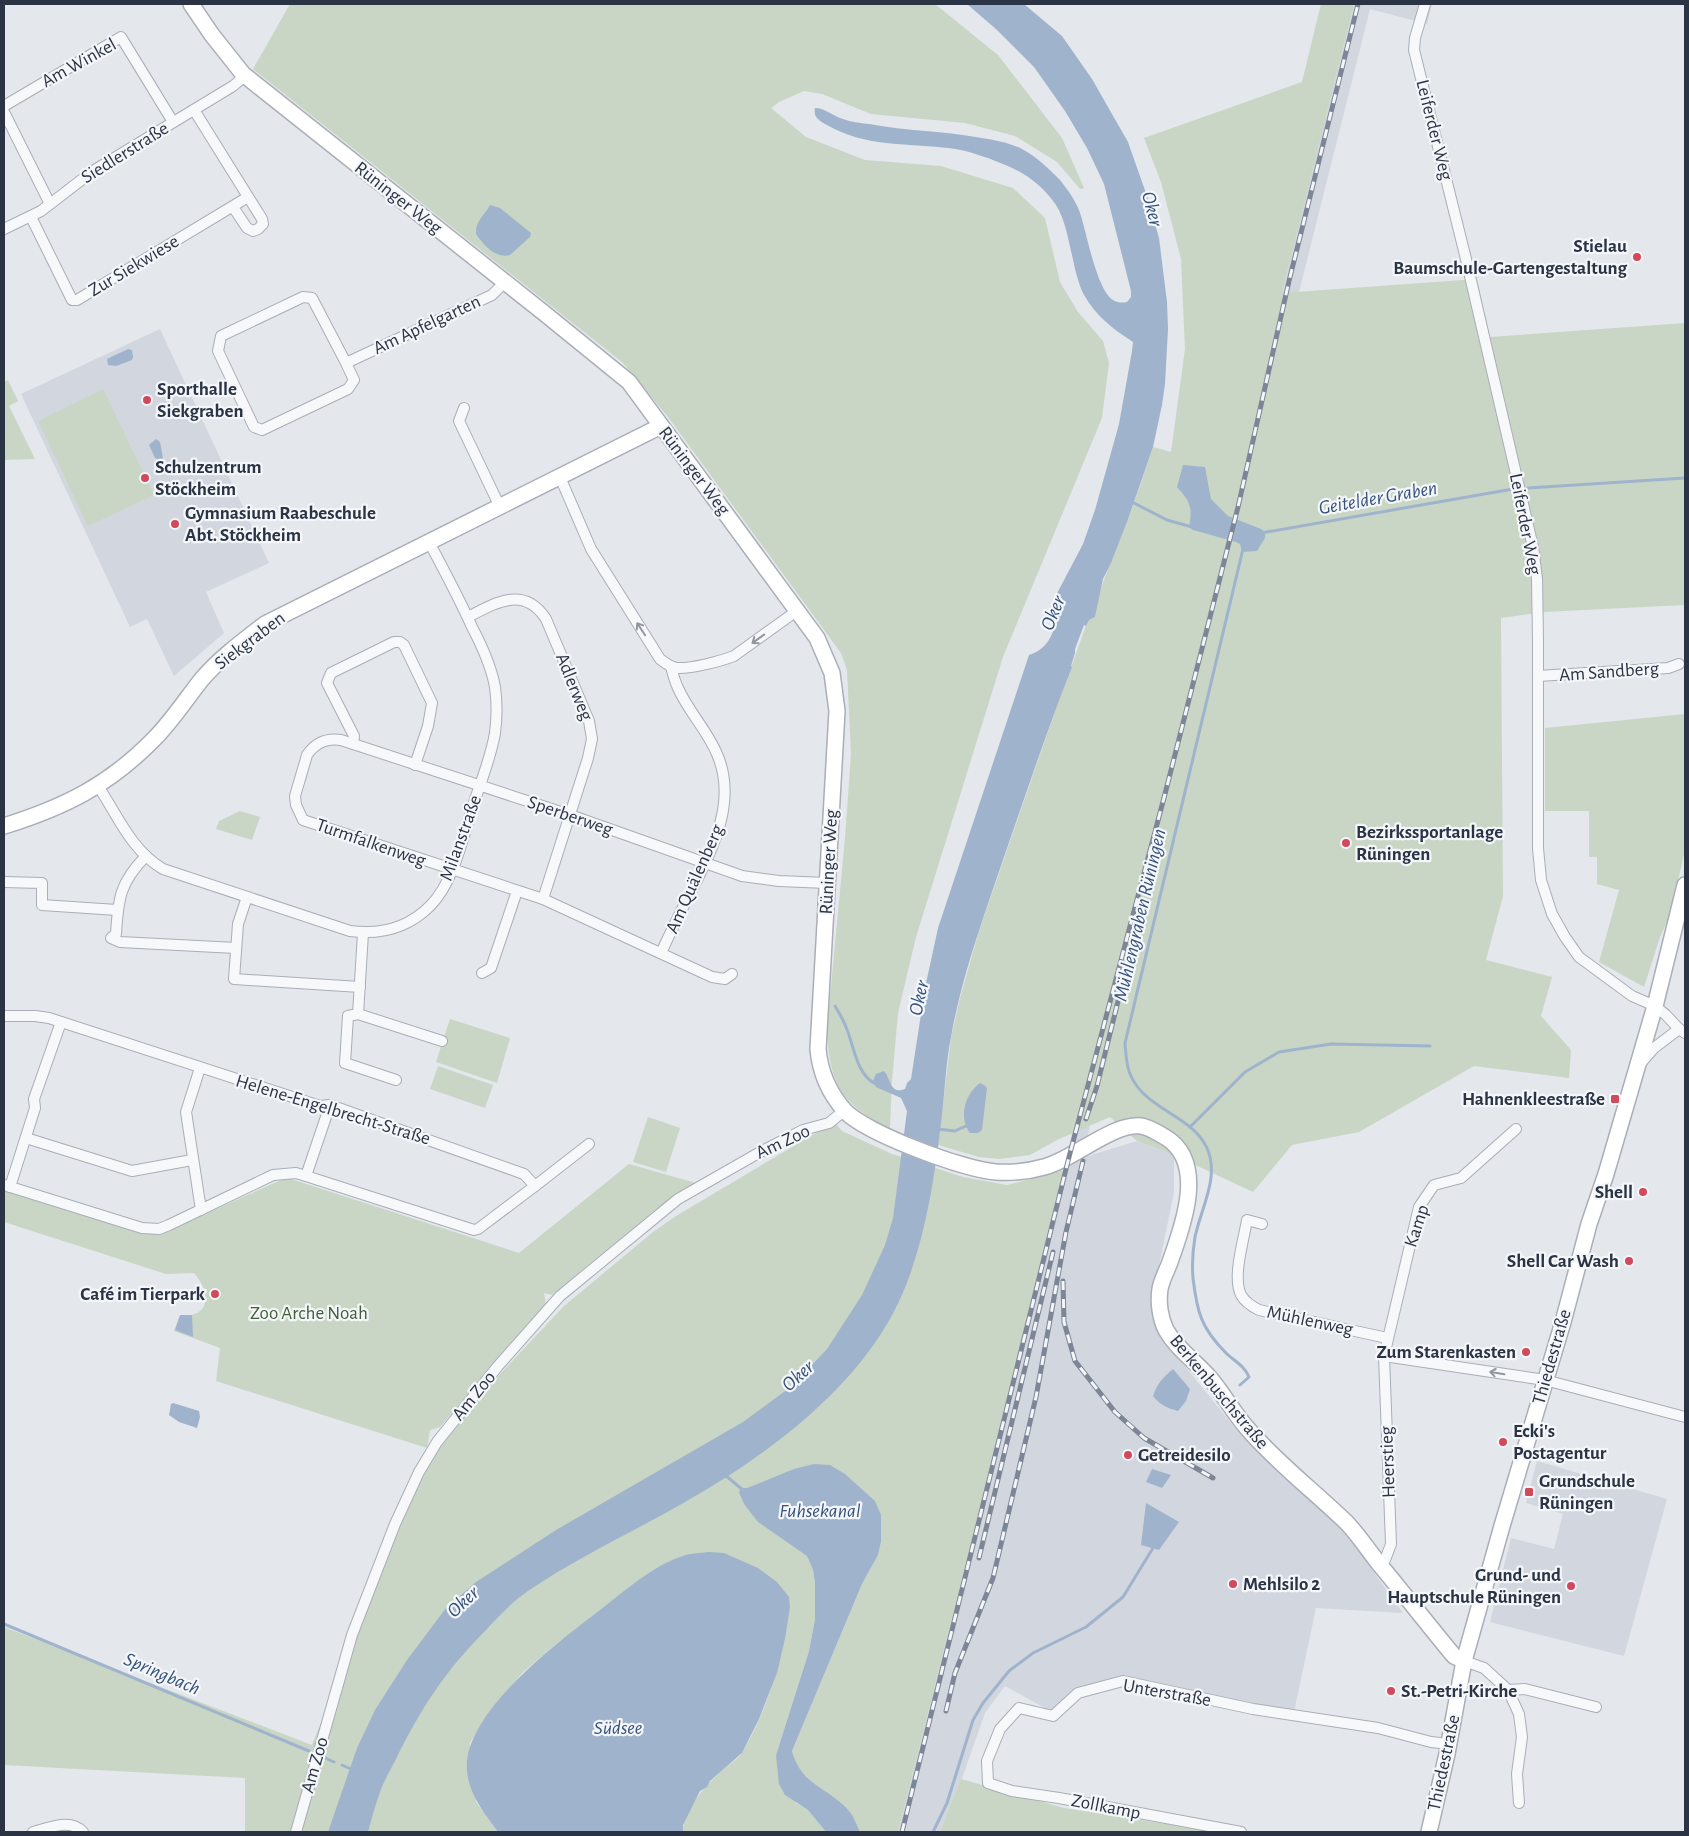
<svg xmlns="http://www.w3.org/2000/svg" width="1689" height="1836" viewBox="0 0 1689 1836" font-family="'Alegreya Sans',sans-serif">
	<rect width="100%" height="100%" fill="#e4e7ec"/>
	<g fill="#d2d6de">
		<path d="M1354,4h78l-5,20 -57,-15 -288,1149 55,-17 37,14v37l-23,113 19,43 70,86 90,77 73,102 -87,-5 -22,104 -172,-36 -45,14 -25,22 -47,-26 -20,27 -26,74 -19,45h-42l167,-662 11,-58 125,-478 92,-387z"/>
		<path d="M160,329l109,234 -63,29 18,41 -50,43 -27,-57 -17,8 -109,-233z"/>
		<path d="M1537,1461l130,38 -43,157 -134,-34 21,-84 43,11 9,-35 -37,-11z"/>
	</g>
	<g fill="#c9d6c5">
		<path d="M290,4h645l63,51 64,83 22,50 -4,1 -23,-27 -42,-26 -50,-13 -94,-9 -49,-20 -18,-3 -25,11 -8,6 35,29 59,23 76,6 72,22 32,30 15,64 18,30 25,29 6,22 -7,55 -99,239 -87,280 -18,76 -6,68 -2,47c-50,-23 -61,-47 -63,-99l18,-191 6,-84 -4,-84 -6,-17 -173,-236 -45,-54 -370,-294z"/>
		<path d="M1321,4h33l-72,289 195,-14 13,58 195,-14v282l-141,7 -43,6 2,278 -17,64 66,17 -11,39 30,34 -2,28 -95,-12 -115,66 -67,13 -39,47 -79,-37 -37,-14 -27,-24 -53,23 -27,15 -31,4 -20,-2 -41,-12 13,-107 9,-40 19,-67 66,-191 43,-120 7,-3c3,-29 16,-53 26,-80 12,-30 22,-60 32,-90l18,5 14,-103 -4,-90 -20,-77 -17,-44 158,-56z"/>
		<path d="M8,380l10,21 -9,5 26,53 -31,1v-78z"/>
		<path d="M103,389l51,106 -66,31 -50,-105z"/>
		<path d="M1685,714v136l-15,65 -10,22 -16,50 -45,-25 20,-72 -22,-6v-27h-8v-46h-44v-83z"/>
		<path d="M240,811l20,6 -8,23 -36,-11 3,-8z"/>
		<path d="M450,1019l60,19 -13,45 -61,-21z"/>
		<path d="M438,1066l55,19 -8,23 -55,-19z"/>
		<path d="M648,1117l32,11 -14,44 -33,-10z"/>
		<path d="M834,1122l8,9 50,23 71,23 44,8 58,-15 -167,662h-38l-10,-20 -39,-30 -15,-17 -4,-14 70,-167 16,-29 3,-13v-27l-135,-27h-6l-1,5 5,11 63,52 6,14 2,13v36l-6,32 -33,104 20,48 12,7 18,22h-143c0,-23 24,-48 40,-62 6,-6 16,-11 20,-19 20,-33 33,-74 42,-112h-223l-40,34 -38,47 -14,23 6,59 22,30h-253v-54l-241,-13v-138l308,118 93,-233 33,-65 62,-73 64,-68 89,-74 23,-16z"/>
		<path d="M629,1164l70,20 -44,26 -103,85 -8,-2 2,12 -106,122 -10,3 -3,18 -211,-67 4,-33 -46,-17 6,-16c31,4 31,-23 14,-42l-28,1 -162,-52v-32l139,43h19l119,-53 10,-1 228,74z"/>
		<path d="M961,1779l103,29 154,24h-278z"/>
	</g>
	<g fill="#9fb4cc">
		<path d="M967,4h57l38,32 30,43 36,63 19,54 12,42 8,64 1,27 -3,55 -3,21 -9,42 -26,75 -16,41 -8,16 -8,38 -6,3 -3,6 -2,-1 -9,24v4l-4,13 1,1c-25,63 -46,127 -68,190 -20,59 -42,118 -53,180 -5,25 -6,52 -9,78 -8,69 -20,154 -58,214 -45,73 -125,131 -199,173 -52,30 -107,55 -157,89 -15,10 -29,25 -42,39 -40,40 -65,78 -90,129 -6,12 -14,25 -18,39 -4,11 -7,23 -10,34h-40l29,-84 18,-38 32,-50 39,-52 30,-26 80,-52 187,-108 49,-36 35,-37 35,-54 23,-50 8,-27 14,-107 -6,-13 -25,-11 -3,-6 3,-7 8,-3c7,8 6,24 21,18l2,-6 4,-4 14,-91 13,-60 91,-273c15,-5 21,-14 26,-29 5,-10 8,-17 -2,-25l30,-57 12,-34 24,-86 13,-73 1,-9c-20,-13 -37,-26 -49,-47 -6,-12 -9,-26 -12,-40 -4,-16 -7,-36 -16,-50 -13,-19 -32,-33 -53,-41 -17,-7 -36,-14 -55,-16 -41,-5 -84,-1 -121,-23 -8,-4 -14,-8 -12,-17 10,0 18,8 28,11 8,3 17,4 26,5 37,7 75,7 113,14 13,2 28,5 40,11 14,7 27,20 38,31 8,10 18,24 21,36 6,19 16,74 32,84 5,3 9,3 14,2l4,-5v-6l-27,-107 -17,-36 -22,-37 -31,-44 -37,-37z"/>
		<path d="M490,205l10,3 31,25 -1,4 -20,18c-15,4 -27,-11 -34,-21 -1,-13 9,-19 14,-29z"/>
		<path d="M128,349l4,1 1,7 -1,3 -16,6 -8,-1 -1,-6z"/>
		<path d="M156,439l4,3 3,16 -3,2 -5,-2 -6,-13z"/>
		<path d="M1183,465l22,2 6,32 17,17 33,13 4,3v6l-8,13 -15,1 -2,-8 -4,-2 -43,-12 -4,-3c4,-19 1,-26 -12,-40z"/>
		<path d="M980,1083l4,2 3,3 -5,42 -4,3h-8c-12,-16 -5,-39 10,-50z"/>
		<path d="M180,1315h12l1,22 -18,-7z"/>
		<path d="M1173,1369l17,20 -4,12 -8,10c-11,-3 -18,-6 -25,-15 4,-12 10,-19 20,-27z"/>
		<path d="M173,1403l26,8 1,6 -3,11 -18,-6 -10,-7 2,-11z"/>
		<path d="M814,1464l16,1 15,9 30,27 6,14v27l-3,13 -16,29 -70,167c10,36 37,36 58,61 4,5 7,14 10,20h-34l-18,-22 -23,-15 -6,-11 -3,-29 33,-104 6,-32v-36l-2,-13 -6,-14 -49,-34 -14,-18 -5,-11 1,-5h7l47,-19z"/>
		<path d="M1152,1469l19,6 -9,13 -16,-6z"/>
		<path d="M1146,1503l33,19 -20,28 -18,-5z"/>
		<path d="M709,1552l15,1 34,15 19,14 12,15 1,10 -5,32 -8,34 -18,46 -17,34 -32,28 -3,6 -7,4 -17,34v7h-185c-16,-22 -33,-42 -31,-71 6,-55 91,-119 133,-151 26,-20 52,-44 83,-54 8,-3 17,-3 26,-4z"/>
	</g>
	<path fill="#e4e7ec" d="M902,1134l38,15 -3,17 -37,-14z"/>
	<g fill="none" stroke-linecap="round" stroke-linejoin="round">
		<g stroke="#9fb4cc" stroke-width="3">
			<path d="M1528,488l157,-10"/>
			<path d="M1132,502l35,18 25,7"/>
			<path d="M1261,533l252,-44"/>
			<path d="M835,1006c4,7 8,13 11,21 8,18 10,48 30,57"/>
			<path d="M1190,1127l55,-55 34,-20 52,-8 99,2"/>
			<path d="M938,1129l17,2 11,-5"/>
			<path d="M1240,1385l9,-8c-4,-11 -15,-16 -23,-24 -25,-25 -29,-41 -33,-75 -1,-12 0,-29 2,-41 6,-29 25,-60 12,-89 -15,-33 -61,-38 -76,-72 -5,-10 -5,-22 -6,-33l118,-494"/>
			<path d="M725,1475l18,15"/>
			<path d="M4,1624l305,127"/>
			<path d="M323,1757l11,5"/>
			<path d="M342,1765l11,5"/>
			<path d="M933,1832l14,-29 26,-83 10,-17 26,-32 24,-18 53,-26 37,-30 30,-49v-4"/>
		</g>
		<g stroke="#a9aeb7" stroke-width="12">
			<g id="street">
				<path d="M1425,4l-10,34 -1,12 52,209 67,288 4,32 1,61v208l3,32 11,34 13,23 14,20 53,39 23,10 11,9 13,14 6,4"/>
				<path d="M4,106l117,-69 52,85"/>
				<path d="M194,110l68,109 1,5 -5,5 -5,2 -6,-3 -14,-21"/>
				<path d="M4,112l46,92"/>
				<path d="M31,217l41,83h5l171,-103"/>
				<path d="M4,229l37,-18 52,-40 140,-85 6,-5 4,-7"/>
				<path d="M346,363l-34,-65 -9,-1 -82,39 -3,15 36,76 8,3 86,-41 6,-9 -8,-17 146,-68 13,-13"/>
				<path d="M464,408l-5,13 41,86"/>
				<path d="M560,477l31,72 69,110c5,4 10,8 17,9 14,1 44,-7 57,-12l64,-46"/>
				<path d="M468,617c27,-14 56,-32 78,2l43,102 3,18 -4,19 -45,141"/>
				<path d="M1538,676l130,-8 11,-4"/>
				<path d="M353,744l1,-8 -27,-53 4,-10 63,-31h6l4,3 28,58 -4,23 -13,39"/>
				<path d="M98,786c20,30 33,64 65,83l187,62c30,4 58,-3 80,-25 24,-24 33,-69 43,-101 8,-23 18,-48 22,-72 2,-15 2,-31 0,-46 -4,-22 -13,-41 -23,-60 -13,-29 -28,-57 -43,-85"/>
				<path d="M146,856c-26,26 -28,43 -30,78l-5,4 9,4 116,6"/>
				<path d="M4,882l38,1v22l75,5"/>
				<path d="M247,897l-9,27 -4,55 126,8"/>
				<path d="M363,933l-5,81 -10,2 -3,47 51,17"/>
				<path d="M661,953c10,-22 21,-44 32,-65 21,-42 44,-88 24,-134 -10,-24 -29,-43 -39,-66 -3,-6 -5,-14 -7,-21"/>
				<path d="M482,973l9,-5 26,-77"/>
				<path d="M732,974l-7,5 -13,-2 -169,-78 -240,-79 -7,-15 -1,-9 12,-41c8,-12 20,-17 34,-15l229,75 172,61 37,5 48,2"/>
				<path d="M358,1014l84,27"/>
				<path d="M4,1016h31l14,2 271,88 10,-1 194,69 11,12 54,-42"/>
				<path d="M1640,1064l14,-16 25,-19"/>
				<path d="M200,1068l-14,44 15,98"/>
				<path d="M26,1138l106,33 60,-11"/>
				<path d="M306,1176l24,-71"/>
				<path d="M4,1185l138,43 17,1 10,-4 104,-50 23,-2 10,3 168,54 4,-1 57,-43"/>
				<path d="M10,1187l25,-79 -1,-9 27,-77"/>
				<path d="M1262,1224l-15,-4c-3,19 -15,57 -6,75 4,7 10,11 18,15l128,28"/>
				<path d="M1384,1356l161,24 140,37"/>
				<path d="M1381,1565l4,-5 6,-16 -7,-188 35,-149 15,-22 27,-7 55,-49"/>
				<path d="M1464,1661l20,7 24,22 17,-1 71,18"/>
				<path d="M1508,1690l11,24 3,23 -5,37 2,29"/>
				<path d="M33,1832c16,-4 37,-14 50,0"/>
				<path d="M296,1832l56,-197 43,-111 24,-52 18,-30 61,-76 62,-70 118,-97 84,-48 41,-21 26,-7 16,-13"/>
				<path d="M1241,1832l-182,-34 -47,-7 -24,-8 -1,-22 13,-32 19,-21 34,8 25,-23 45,-12 130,28 125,19 53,14 18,2"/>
			</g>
		</g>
		<g stroke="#a9aeb7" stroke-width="18">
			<g id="secondary">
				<path d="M191,4l21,31 31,39 301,239 85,69 188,256 15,35 5,38 -19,338c2,23 11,44 27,62 21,22 119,59 151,61 15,1 34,-1 48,-5 29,-7 68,-44 97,-41 8,1 17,7 24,11 41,24 19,86 6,122 -3,10 -9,19 -11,30 -2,13 0,29 6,41 11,19 29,31 43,47 14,16 24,35 38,51 30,35 67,63 100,95 12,13 22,28 33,42 25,30 49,61 74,91l10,5"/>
				<path d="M4,826c61,-19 105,-41 150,-87 18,-18 32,-40 48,-60 18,-21 41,-38 63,-55l396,-198"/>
				<path d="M1429,1832l18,-78 17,-93 38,-135 61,-204 26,-98 17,-50 49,-168 30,-121"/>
			</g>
		</g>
		<use href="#street" stroke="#f7f8fa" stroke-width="10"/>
		<use href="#secondary" stroke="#fff" stroke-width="15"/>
		<g stroke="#7d8696" stroke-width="5">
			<g id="rail">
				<path d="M1086,1119l11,-33 29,-117"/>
				<path d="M1063,1281l1,41 11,39 40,51 29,26 69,40"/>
				<path d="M979,1558l74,-306"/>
				<path d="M946,1711l9,-38 38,-95 43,-181 30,-165 17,-71"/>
				<path d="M902,1832l167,-675 96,-363 73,-287 51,-226 69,-277"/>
			</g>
		</g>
		<use href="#rail" stroke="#f4f6f9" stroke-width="3" stroke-dasharray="9" stroke-linecap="butt"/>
	</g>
	<defs><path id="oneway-shaft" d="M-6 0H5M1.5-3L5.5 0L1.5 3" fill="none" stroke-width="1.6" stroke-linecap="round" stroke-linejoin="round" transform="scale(1.25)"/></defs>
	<g stroke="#9196a0">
		<use href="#oneway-shaft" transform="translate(641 629) rotate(-123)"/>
		<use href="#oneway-shaft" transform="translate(758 639) rotate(144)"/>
		<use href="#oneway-shaft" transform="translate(1497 1373) rotate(-171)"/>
	</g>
	<g fill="#d1495b" stroke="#f4f6f9" stroke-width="2">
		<circle cx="1637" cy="257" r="5"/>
		<circle cx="147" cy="400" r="5"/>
		<circle cx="145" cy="478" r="5"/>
		<circle cx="175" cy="524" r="5"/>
		<circle cx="1346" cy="843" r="5"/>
		<rect x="1610" y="1094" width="10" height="10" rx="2.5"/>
		<circle cx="1643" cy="1192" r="5"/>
		<circle cx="1629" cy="1261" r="5"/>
		<circle cx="215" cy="1294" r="5"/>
		<circle cx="1526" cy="1352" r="5"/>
		<circle cx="1503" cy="1442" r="5"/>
		<circle cx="1128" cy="1455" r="5"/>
		<rect x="1524" y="1487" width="10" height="10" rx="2.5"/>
		<circle cx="1233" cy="1584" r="5"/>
		<circle cx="1571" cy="1586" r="5"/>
		<circle cx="1391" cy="1691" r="5"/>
	</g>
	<g text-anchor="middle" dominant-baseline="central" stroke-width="4.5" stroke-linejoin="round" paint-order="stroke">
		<g font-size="19" fill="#2b3445" stroke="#f4f6f9">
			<text transform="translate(79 63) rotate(-29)">Am Winkel</text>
			<text transform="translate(1434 130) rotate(76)">Leiferder Weg</text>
			<text transform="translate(125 153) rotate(-32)">Siedlerstraße</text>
			<text transform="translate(398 198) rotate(38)">Rüninger Weg</text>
			<text transform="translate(134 266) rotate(-31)">Zur Siekwiese</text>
			<text transform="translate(427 325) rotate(-25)">Am Apfelgarten</text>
			<text transform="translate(694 471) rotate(53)">Rüninger Weg</text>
			<text transform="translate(1525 524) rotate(79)">Leiferder Weg</text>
			<text transform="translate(250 641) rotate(-37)">Siekgraben</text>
			<text transform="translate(1609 672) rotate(-4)">Am Sandberg</text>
			<text transform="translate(574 687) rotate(68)">Adlerweg</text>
			<text transform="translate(570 816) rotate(19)">Sperberweg</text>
			<text transform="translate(461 838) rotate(-70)">Milanstraße</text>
			<text transform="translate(371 843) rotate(19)">Turmfalkenweg</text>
			<text transform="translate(829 862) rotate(-87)">Rüninger Weg</text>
			<text transform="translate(695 879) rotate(-66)">Am Quälenberg</text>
			<text transform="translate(333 1110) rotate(17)">Helene-Engelbrecht-Straße</text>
			<text transform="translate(783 1142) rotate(-25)">Am Zoo</text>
			<text transform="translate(1417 1226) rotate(-72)">Kamp</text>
			<text transform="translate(1310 1321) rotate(12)">Mühlenweg</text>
			<text transform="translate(1552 1357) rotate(-74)">Thiedestraße</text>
			<text transform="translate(1219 1392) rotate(50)">Berkenbuschstraße</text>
			<text transform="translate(474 1396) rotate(-51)">Am Zoo</text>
			<text transform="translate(1388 1462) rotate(-92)">Heerstieg</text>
			<text transform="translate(1167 1693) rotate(10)">Unterstraße</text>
			<text transform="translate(1444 1763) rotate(-78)">Thiedestraße</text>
			<text transform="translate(315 1765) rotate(-74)">Am Zoo</text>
			<text transform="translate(1106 1807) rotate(11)">Zollkamp</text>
		</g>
		<g font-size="19" font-weight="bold" fill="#2b3445" stroke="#f4f6f9" text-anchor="start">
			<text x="1627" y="246" text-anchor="end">Stielau<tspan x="1627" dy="22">Baumschule-Gartengestaltung</tspan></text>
			<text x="157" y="389">Sporthalle<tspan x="157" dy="22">Siekgraben</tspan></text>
			<text x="155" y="467">Schulzentrum<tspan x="155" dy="22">Stöckheim</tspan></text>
			<text x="185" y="513">Gymnasium Raabeschule<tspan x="185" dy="22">Abt. Stöckheim</tspan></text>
			<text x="1356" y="832">Bezirkssportanlage<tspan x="1356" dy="22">Rüningen</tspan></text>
			<text x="1605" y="1099" text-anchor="end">Hahnenkleestraße</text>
			<text x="1633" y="1192" text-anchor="end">Shell</text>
			<text x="1619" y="1261" text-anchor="end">Shell Car Wash</text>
			<text x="205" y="1294" text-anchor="end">Café im Tierpark</text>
			<text x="1516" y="1352" text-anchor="end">Zum Starenkasten</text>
			<text x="1513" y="1431">Ecki's<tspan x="1513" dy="22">Postagentur</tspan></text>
			<text x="1138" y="1455">Getreidesilo</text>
			<text x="1539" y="1481">Grundschule<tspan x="1539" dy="22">Rüningen</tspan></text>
			<text x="1561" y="1575" text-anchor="end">Grund- und<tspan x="1561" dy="22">Hauptschule Rüningen</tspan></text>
			<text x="1243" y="1584">Mehlsilo 2</text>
			<text x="1401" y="1691">St.-Petri-Kirche</text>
		</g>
		<g font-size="19" fill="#3f6138" stroke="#f4f6f9">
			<text x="309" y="1313">Zoo Arche Noah</text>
		</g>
		<g font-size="20" font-style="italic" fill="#34527a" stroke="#f4f6f9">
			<text transform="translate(1152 209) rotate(75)">Oker</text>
			<text transform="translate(1378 498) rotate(-10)">Geitelder Graben</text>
			<text transform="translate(1053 613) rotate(-68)">Oker</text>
			<text transform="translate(1140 915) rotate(-77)">Mühlengraben Rüningen</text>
			<text transform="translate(919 998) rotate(-78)">Oker</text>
			<text transform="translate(798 1376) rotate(-42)">Oker</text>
			<text x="820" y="1511">Fuhsekanal</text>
			<text transform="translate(463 1602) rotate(-43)">Oker</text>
			<text transform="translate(162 1674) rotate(23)">Springbach</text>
			<text x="618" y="1728">Südsee</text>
		</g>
	</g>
	<rect width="1689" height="1836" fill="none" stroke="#2b3445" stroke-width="10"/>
</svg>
